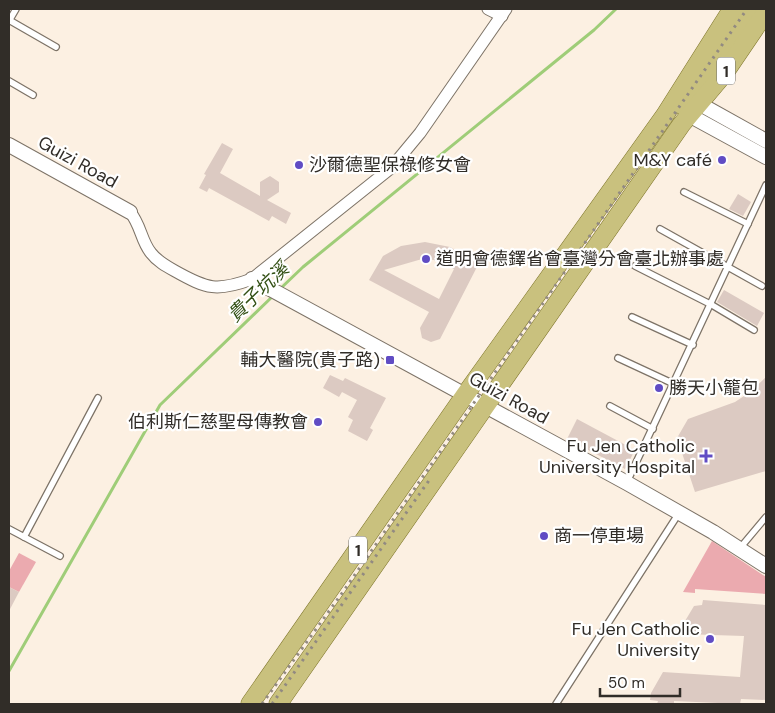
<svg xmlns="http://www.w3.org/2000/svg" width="775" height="713" viewBox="0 0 775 713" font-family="'DM Sans','Noto Sans TC',sans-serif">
	<rect width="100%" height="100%" fill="#fcf0e2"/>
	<g fill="#ebaaaf">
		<path d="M712,541l54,36v17l-71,-5v4l-12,-1z"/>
		<path d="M19,553l17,9 -17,30 -10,-5v-16z"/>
	</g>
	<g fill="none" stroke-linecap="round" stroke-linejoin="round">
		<g stroke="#9fcd78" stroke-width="3">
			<path d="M280,289l23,-22 291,-237 22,-21"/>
			<path d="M9,671l151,-266 114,-110"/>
		</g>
	</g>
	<g fill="#dccac2" fill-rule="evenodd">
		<path d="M222,143l11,6 -13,24 40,23v-14l10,-6 9,6v10l-12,8 24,13 -5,11 -14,-8 -3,5 -60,-33 -2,4 -8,-4 7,-13 -2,-1z"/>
		<path d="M738,194l13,8 -8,14 -14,-7z"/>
		<path d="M425,242l25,5 29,16 -39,76 -9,3 -9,-4 -2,-10 9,-16 -60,-32 14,-24 18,-10zM422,259l12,1 20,9 -15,30 -55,-29z"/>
		<path d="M724,290l40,23 -7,13 -40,-24z"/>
		<path d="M330,375l13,6 2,-3 41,20 -16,30 3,2 -6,11 -19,-10 5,-11 -5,-3 9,-17 -15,-8 -3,5 -16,-9z"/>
		<path d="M766,377v94l-71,21 -18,-54 11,-19 47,-17 15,-10z"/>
		<path d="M577,419l58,31 -10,19 -58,-30z"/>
		<path d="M9,587l10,5 -10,19z"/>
		<path d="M703,600l63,5v95l-25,-1 -1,5 -66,-3v3h-17l1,-3 -8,-1 1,-7 12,-21 77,5 4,-41 -62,-2v-8l12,-20 8,-1z"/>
	</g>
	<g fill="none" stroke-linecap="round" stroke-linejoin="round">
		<g stroke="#7d7367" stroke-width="8">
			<g id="service">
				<path d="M9,20l47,27"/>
				<path d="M9,21l7,-12"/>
				<path d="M9,81l24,14"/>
				<path d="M684,192l64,32"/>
				<path d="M660,229l102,57"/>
				<path d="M635,266l77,39 42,25"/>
				<path d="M632,317l61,28"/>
				<path d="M618,358l56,26"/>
				<path d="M610,406l43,23"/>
				<path d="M627,482l139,-297"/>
				<path d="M9,529l51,27"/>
				<path d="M24,537l74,-139"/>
				<path d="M740,548l26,-31"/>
				<path d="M556,704l123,-191"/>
			</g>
		</g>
		<g stroke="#7d7367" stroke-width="13">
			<g id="minor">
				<path d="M488,9l14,7"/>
				<path d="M130,212c11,13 11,29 21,41 6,8 15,13 24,18 32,18 42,21 77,8l139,-111 29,-35 86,-124"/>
			</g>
		</g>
		<g stroke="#7d7367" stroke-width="16">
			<g id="tertiary">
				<path d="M698,103l68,38"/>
				<path d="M689,115l77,42"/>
				<path d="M9,145l121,67"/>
				<path d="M252,279l375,204 86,49 53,34"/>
			</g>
		</g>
		<g stroke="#7c7328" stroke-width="19">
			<g id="primary">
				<path d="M683,106l68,-97"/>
				<path d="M250,704l215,-309 200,-280 67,-106"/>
				<path d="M278,704l403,-579 43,-51 42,-62"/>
			</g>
		</g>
		<use href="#service" stroke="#fff" stroke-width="5.5"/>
		<use href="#minor" stroke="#fff" stroke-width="11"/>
		<use href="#tertiary" stroke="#fff" stroke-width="14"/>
		<use href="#primary" stroke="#c9c17e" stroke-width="18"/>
		<g stroke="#928a81" stroke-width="3" stroke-dasharray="2.5 5" stroke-linecap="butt">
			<path d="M262,704l83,-115 402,-580"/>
			<path d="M272,704l158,-225"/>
		</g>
	</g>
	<g fill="#604cc4" stroke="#fff" stroke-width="2">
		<circle cx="722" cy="160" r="5"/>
		<circle cx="299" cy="165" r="5"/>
		<circle cx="426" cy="259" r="5"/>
		<rect x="385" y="355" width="10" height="10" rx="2.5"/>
		<circle cx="659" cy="388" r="5"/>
		<circle cx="318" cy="422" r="5"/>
		<path d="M703.5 448.5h5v5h5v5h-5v5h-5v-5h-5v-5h5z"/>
		<circle cx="544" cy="536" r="5"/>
		<circle cx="710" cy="639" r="5"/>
	</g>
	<g text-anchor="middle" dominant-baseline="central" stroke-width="4.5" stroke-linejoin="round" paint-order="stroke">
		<g fill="#fff" stroke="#6f6c68" stroke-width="1">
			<rect x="717" y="57.5" width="18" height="27" rx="4"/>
			<rect x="349" y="536.5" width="18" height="27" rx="4"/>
		</g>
		<g font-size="16" font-weight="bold" fill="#312d28">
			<text x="726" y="71">1</text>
			<text x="358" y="550">1</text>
		</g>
		<g font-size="18" fill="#312d28" stroke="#fff" text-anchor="end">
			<text x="712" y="160">M&amp;Y café</text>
			<text x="309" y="165" text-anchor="start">沙爾德聖保祿修女會</text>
			<text x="436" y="259" text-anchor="start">道明會德鐸省會臺灣分會臺北辦事處</text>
			<text x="380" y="360">輔大醫院(貴子路)</text>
			<text x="669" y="388" text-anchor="start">勝天小籠包</text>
			<text x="308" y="422">伯利斯仁慈聖母傳教會</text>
			<text x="695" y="446">Fu Jen Catholic<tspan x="695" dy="21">University Hospital</tspan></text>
			<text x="554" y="536" text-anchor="start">商一停車場</text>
			<text x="700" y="629">Fu Jen Catholic<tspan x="700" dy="21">University</tspan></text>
		</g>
		<g font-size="18" fill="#312d28" stroke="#fff">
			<text transform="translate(78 162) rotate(29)">Guizi Road</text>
			<text transform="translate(509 398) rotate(29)">Guizi Road</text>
		</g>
		<g font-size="19" font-style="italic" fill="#335015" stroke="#fff">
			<text transform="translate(258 292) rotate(-44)">貴子坑溪</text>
		</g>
	</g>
	<rect width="775" height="713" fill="none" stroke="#312d28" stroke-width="20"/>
	<path d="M600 688v8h80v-8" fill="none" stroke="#312d28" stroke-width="2.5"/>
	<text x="608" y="688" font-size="15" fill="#312d28" stroke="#ffffff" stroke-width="4" paint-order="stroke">50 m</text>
</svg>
